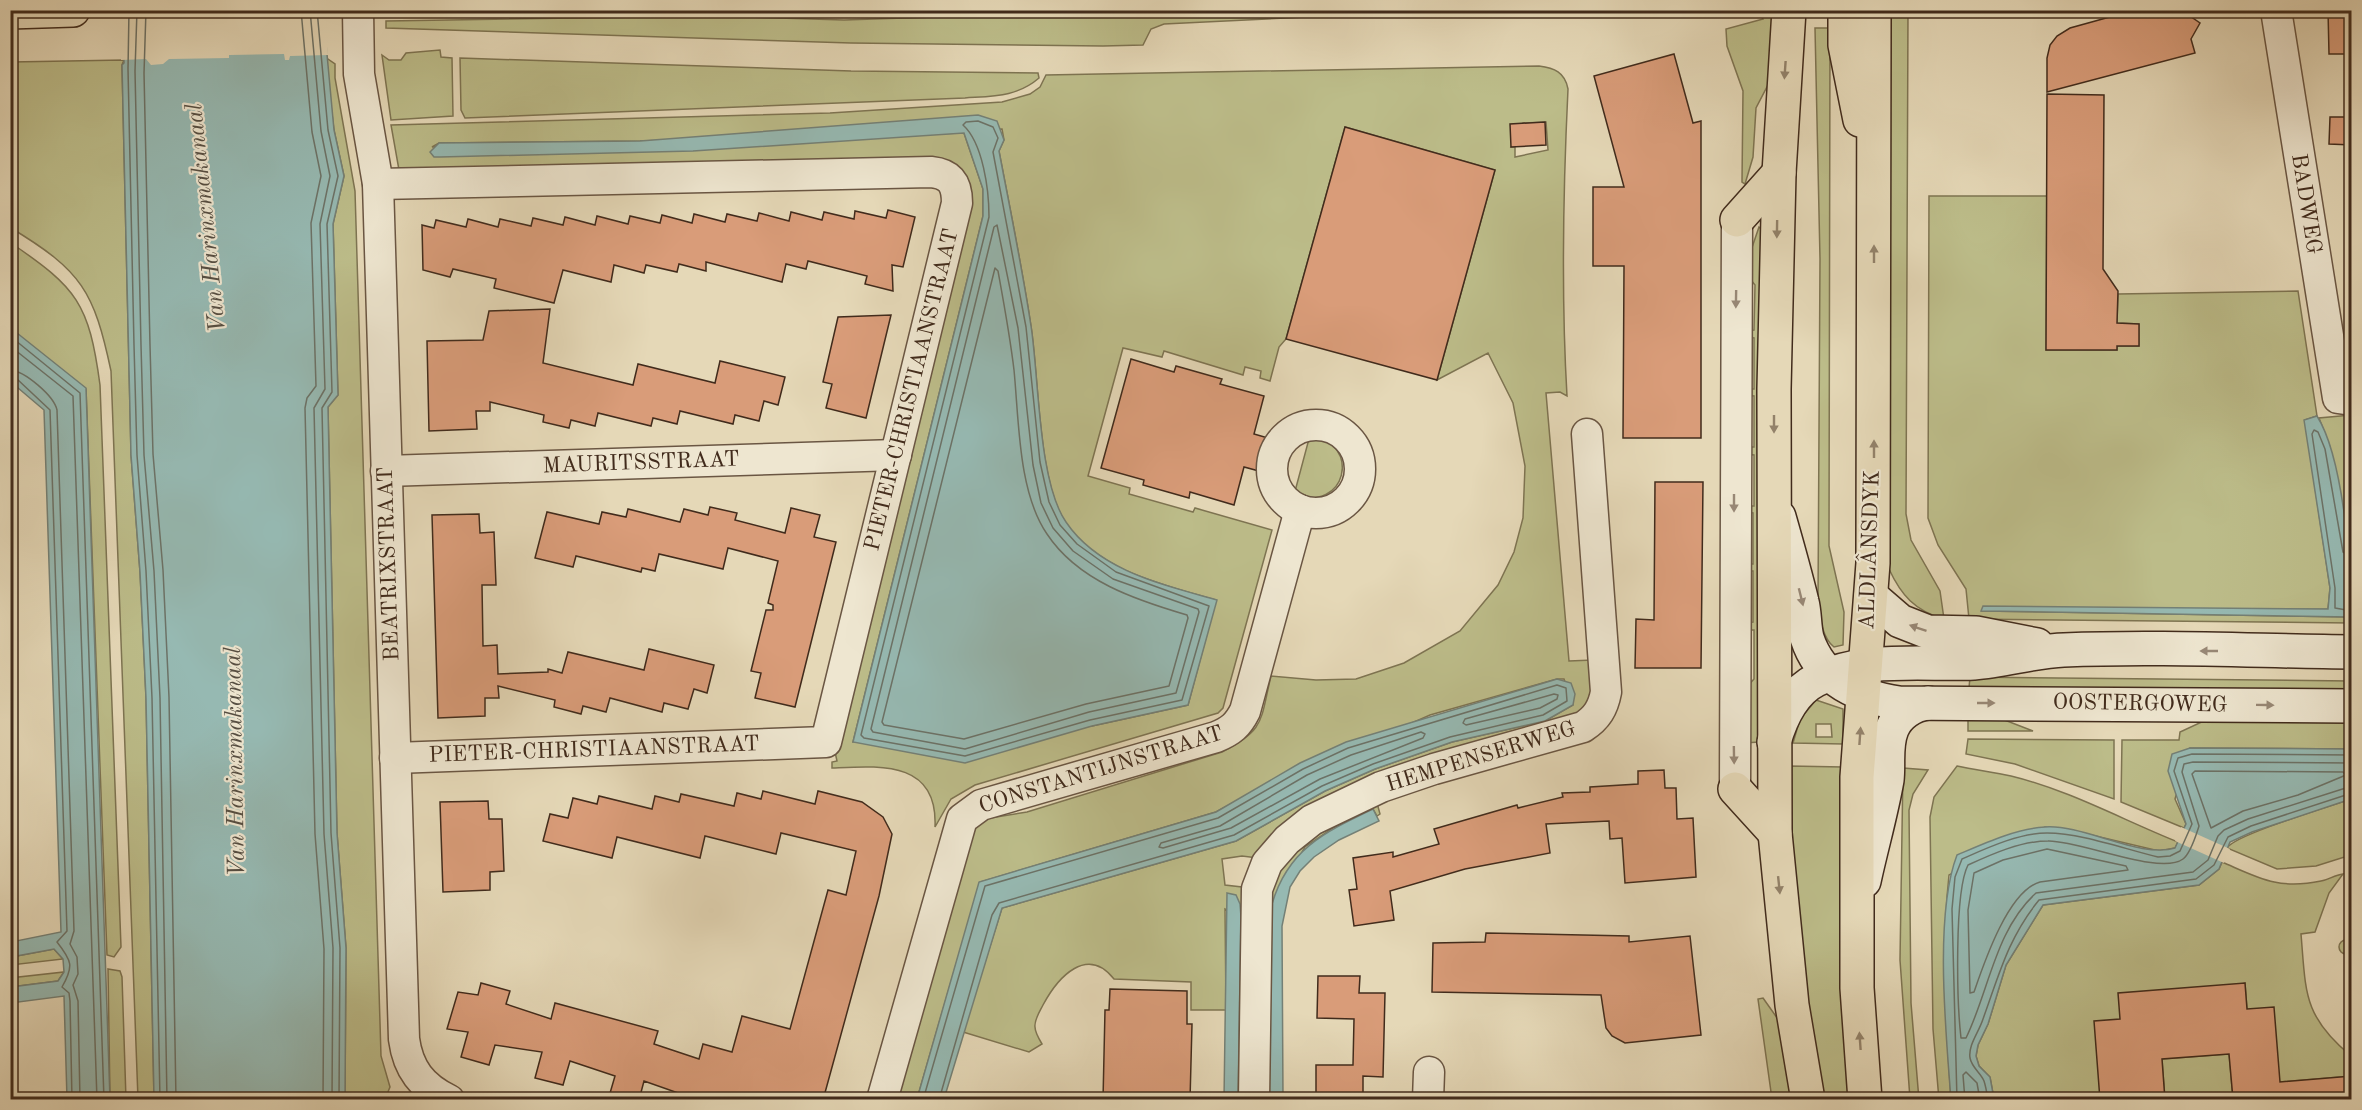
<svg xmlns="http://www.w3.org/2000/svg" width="2362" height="1110" viewBox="0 0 2362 1110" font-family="'Old Standard TT',serif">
	<rect width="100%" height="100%" fill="#e5d8b7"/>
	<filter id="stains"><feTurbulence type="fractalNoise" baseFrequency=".00333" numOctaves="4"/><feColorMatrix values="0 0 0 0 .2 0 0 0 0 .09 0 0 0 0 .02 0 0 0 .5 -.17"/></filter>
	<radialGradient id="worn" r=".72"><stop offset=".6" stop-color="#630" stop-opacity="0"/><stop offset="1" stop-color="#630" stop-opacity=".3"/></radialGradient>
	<g fill="#bcbc89" stroke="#7e7452" stroke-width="1.5" fill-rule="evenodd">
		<path d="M1908,10l-2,504 5,26 29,51 4,28c-29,-8 -43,-24 -55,-50l1,-558z"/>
		<path d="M1113,11h317l-266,13 -13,5 -8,16 -40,1 -252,-3 -465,-15v-7l325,-5 133,4z"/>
		<path d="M1759,11h11l3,12 -3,58 -14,27 -3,49 -8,27 -3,-2 1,-91 -16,-45 -1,-17 37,-10z"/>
		<path d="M1815,28h15l-1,518 15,66 -1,33 -9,2c-12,-9 -14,-30 -16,-44l2,-344z"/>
		<path d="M440,50l1,7 11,1 1,58 -62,4 -9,-65 7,5h12l5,-7z"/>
		<path d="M325,57l10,7v14l20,113 26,865 9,31 -5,12h-40l1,-151 -9,-115 -9,-426 10,-12 -5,-171 11,-48 -10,-46z"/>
		<path d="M460,58l391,13 187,2 1,5c-22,19 -46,18 -74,20l-500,20 -4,-8z"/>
		<path d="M124,60l-2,5 9,390 9,117 6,126 8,401h-16l-27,-728c-17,-80 -29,-100 -100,-143v-166z"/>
		<path d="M1539,66c15,2 26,6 29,23 -5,103 -7,205 -1,307l-7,-4 -14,1 23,268 24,-1 5,30 -10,23 -156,48 -174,97 -16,-2 -20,3 3,26 17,2 5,8 -3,122h-4l1,-100 -16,-8 1,101h-35v-28l-77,-3c-27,-34 -56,-2 -71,26 -3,6 -9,15 -8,22 0,5 4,12 7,17l-13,8 -66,-20 39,-124 234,-67 89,-50 50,-22 77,-27 93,-21 28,-16 -9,-26h-7l-127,36 -186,82 -28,15 -236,70 -63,217h-23l77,-273 13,-7 43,-7 195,-60c44,-23 38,-31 49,-76l45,4 40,-1 48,-16 56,-32 38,-46 16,-33 9,-34 2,-52 -12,-63 -25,-50 -51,27 58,-210 -150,-43 -59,212 -7,8 -9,34 -10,-3 1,-7 -16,-4 -2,8 -79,-24 -2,6 -39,-9 -35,128 42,12 -1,6 64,18 2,-4 77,22 -49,178 -5,5 -243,72 -24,14 -16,28c3,-67 -55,-61 -103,-59v-6l5,-1 -2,-9 131,-567 -567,-15 -8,-45 439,-12 172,-11 28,-8 10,-7 6,-12zM1546,122l2,28 -33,7v-10h-4l12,-24zM1002,129l2,11 -5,11c11,58 23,116 32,175 8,51 7,155 34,196 33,49 99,63 151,78l-28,105 -96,21 -239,16 130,-526v-27l-19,-56 -532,14 7,-4 201,-2z"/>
		<path d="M1929,196h118l-1,154h71v-4h22v-22l-22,-1 1,-29 180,-3 19,125 -12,4 25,168 -2,21 -347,2 370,6v6l-382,-4 -3,-30 -28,-44 -10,-27z"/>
		<path d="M1759,227l3,2 -3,513 -15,1 -1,-52 11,-12v-49h-10v-7l9,-1v-51h-9v-7h9v-51l-9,-1 -1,-6h11v-51l-9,-1v-7h9v-51l-10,-1 1,-6h9v-51l-8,-1 -1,-6 9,-1 1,-45 -11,-14z"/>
		<path d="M11,243c66,45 78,60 89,142l21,562 -7,10 -7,-2 -21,-566 -75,-59z"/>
		<path d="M2351,415v152l-21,-120 -11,-29z"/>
		<path d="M1310,435c53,9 36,78 -16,60z"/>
		<path d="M1970,677l381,4 1,11 -383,-4z"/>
		<path d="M1816,700l27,9v35l-50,-1 7,-24zM1816,724h15l1,13h-16z"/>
		<path d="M1968,718l34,1 31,12h-65z"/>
		<path d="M2208,719l143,2v28l-161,-1 -15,51 11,25 -2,4 -63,-26 1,-62h57l1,-8z"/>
		<path d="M1968,739l146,1v59l-99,-35 -49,-10z"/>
		<path d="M1789,766l54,1 7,332h-28c-16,-111 -32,-220 -33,-333z"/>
		<path d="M1957,766c18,4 36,6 54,10 58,14 112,44 167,66l-3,6 -16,3 -93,-22 -21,-2 -96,48c-8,74 -3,150 2,224l-12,1 -6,-71 -3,-212 4,-20z"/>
		<path d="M1903,768l25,2 -15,24 -4,16 2,193 8,97 -9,-1 -10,-139z"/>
		<path d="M1376,799l4,15 -3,2 -4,-7 -40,19 -28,19 -33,57 -5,-16 25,-43z"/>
		<path d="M2351,799v56l-35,11 -39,3 -50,-21c7,-13 104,-42 124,-49z"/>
		<path d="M2222,862c37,16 56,28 99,19 8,-1 13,-6 22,-7l-14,19 -14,39 -14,2c5,59 2,82 50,122v20l-71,6 -33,-73 -2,-26 -125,36 -20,80h-106l-4,-22 -11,-11 -3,-10 2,-11 10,-21 18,-59 37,-60 156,-20 20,-16z"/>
		<circle cx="2346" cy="947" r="7"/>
		<path d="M54,949l9,10 -52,6v-8z"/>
		<path d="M108,969l12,2 2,6 4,122h-16z"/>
		<path d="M64,972l-6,9 -47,6 -1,-9z"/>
		<path d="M1763,998l17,24 13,77h-21l-14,-100z"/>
		<path d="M2229,1054l4,45 24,-2v2h-92l-3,-40z"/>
	</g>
	<g fill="#96b9b2" stroke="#748076" stroke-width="1.5">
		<path d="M123,11h200l11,119 10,46 -11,48 5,171 -10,12 9,426 9,115 -1,151h-191l-8,-401 -6,-126 -9,-117 -9,-390 2,-2z"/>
		<path d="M978,115l19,6 7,19 -5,11c11,58 23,116 32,175 8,51 7,156 35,196 33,49 98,63 151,78l-29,105 -96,21 -127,37 -112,-21 130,-526v-27l-19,-56 -271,18 -253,6h-6l-4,-5 9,-9 201,-2z"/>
		<path d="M12,329l74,59 24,711h-43l-3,-103 -53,7v-16l47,-6 6,-9 -1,-13 -9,-10 -43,8v-15l50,-10 -17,-522 -33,-28z"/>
		<path d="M2317,416c26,41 35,151 34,201l-370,-6 2,-5 345,3 2,-21 -26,-168z"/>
		<path d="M1557,679l14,4 4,11 -2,11 -28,16 -93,21 -77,27 -50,22 -89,50 -234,67 -58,191h-27l62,-217 237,-70 84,-49 46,-21z"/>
		<path d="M2190,748l161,1v50l-99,33 -22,10 -11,27 -20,16 -156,20 -37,60 -18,59 -10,21 -2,11 3,10 11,11 4,22 -43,1c-5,-67 -17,-185 6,-245 28,-12 58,-26 88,-28 38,-3 96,32 130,21l11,-24 -18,-53 4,-17z"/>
		<path d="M1373,809l6,12 -40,19 -25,17 -14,14 -10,16 -8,39 1,173 -14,1 3,-196c16,-55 53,-72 101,-95z"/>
		<path d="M1227,893l9,2 4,9 1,13 -3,182h-14z"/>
	</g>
	<g fill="#e5d8b7">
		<path d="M120,10h206l2,45 -38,1 -1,4h-4l-1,-6 -55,1v3l-60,1 -6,5 -12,1 -5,-6 -25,1z"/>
		<path d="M2181,827l49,22 -6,14 -49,-22z"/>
	</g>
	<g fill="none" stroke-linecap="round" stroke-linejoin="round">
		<g stroke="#6c7267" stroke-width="1.5">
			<path d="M129,10l-1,59 6,276 3,110 9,116 6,127 8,402"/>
			<path d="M137,10l-2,61 6,274 3,110 10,116 6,127 7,402"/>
			<path d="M146,10l-2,63 6,272 3,109 10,116 6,127 7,403"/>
			<path d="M301,10l11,122 9,44 -10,47 5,163 -9,12 -2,10 10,426 9,115 -1,151"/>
			<path d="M310,10l11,121 9,45 -10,48 5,165 -11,19 10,426 9,114 -1,152"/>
			<path d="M317,10l11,120 10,46 -11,48 5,168 -10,16 9,425 9,115 -1,152"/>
			<path d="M978,121l15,6 5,11 -5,14 33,175 14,135 9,40 11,23 17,19 39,28 93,34 -27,94 -92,20 -125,36 -101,-18 -3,-3 128,-518c0,-27 -6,-74 -26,-92l3,-3z"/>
			<path d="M997,225l21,103 15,137 8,38 12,25 20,23 40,28 85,30 1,3 -23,81 -87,19 -124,37 -92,-17 -2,-3 123,-502z"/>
			<path d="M995,268l3,3c6,33 12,65 16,99 5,50 4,122 33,164 31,47 89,66 140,81l1,3 -19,68 -83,18 -122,35 -80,-14 -2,-3z"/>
			<path d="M10,336l70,57 24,707"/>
			<path d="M10,346l63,50 24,704"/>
			<path d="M10,370c15,1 44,26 47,40l17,521 -4,13 7,13 1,17 -5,11 5,16 2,99"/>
			<path d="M10,378l7,1 33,31 17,521 -10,11c15,19 17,24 5,45l7,6 1,8 2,99"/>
			<path d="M2352,557l-9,-5 -18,-103 -7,-17 -4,-2 -2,4 23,154v20l17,3"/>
			<path d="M1554,694l4,1 -1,4 -17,9 -74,17 -3,-2 2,-4z"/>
			<path d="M1421,732l4,2 -2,4 -103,41 -89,49 -68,20 -4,-1 2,-4 59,-17 87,-51 44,-20z"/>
			<path d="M2352,763l-159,-1 -9,2 -2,8 17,54c-3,9 -8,27 -16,33 -23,17 -104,-19 -135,-18 -27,0 -56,13 -80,24 -14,27 -11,139 -7,173h5c23,-47 29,-108 70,-145l157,-21 15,-12 10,-24 6,-6 24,-11 104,-33"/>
			<path d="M2195,771l148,1 3,3 -48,20 -55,16 -32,17 -19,-54z"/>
			<path d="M2047,849l79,17 2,4 -88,12c-32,9 -56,81 -66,110l-4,1 -2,-83 6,-37 29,-13z"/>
			<path d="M923,1100l62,-214 233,-68 85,-49 45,-21 209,-63 9,3 1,13 -24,14 -93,22 -77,27 -51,22 -88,49 -235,68 -7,12 -53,185"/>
			<path d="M1957,1100l-5,-191 3,-32 7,-18c25,-11 57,-26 85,-26 34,0 77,16 111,24l12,-1 10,-5 12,-27 -18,-53 4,-13 14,-4 160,1"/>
			<path d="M1965,1100l-2,-25 3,-3 11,11 3,17"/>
			<path d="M1988,1100c-1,-6 -2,-13 -4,-19 -3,-8 -12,-13 -14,-23 -2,-13 9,-26 13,-39 16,-44 25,-81 56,-119l157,-21 18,-14 14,-28 23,-11 101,-33"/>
		</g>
	</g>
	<g fill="#d99c79" stroke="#412b1c" stroke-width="1.5">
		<path d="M2135,10h46l19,13 -9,16 4,14 -148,39v-34l3,-13 7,-9 13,-8z"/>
		<path d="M2328,10h24v44h-23z"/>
		<path d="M1674,54l19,69 8,-2v317h-78l1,-172h-31v-79h31l-30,-111z"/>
		<path d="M2047,94l57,1 -1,174 15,22 -1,32 22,1v22h-22v4h-71z"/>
		<path d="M2330,117h22v28l-23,-1z"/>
		<path d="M1545,122l1,23 -35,2 -1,-23z"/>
		<path d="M1345,127l150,43 -58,210 -151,-41z"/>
		<path d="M888,210l27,7 -12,50 -11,-2 1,26 -28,-7 2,-8 -59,-15 -2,8 -20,-5 -4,18 -76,-20v9l-27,-7 -2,8 -31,-7 -2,8 -30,-8 -3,17 -48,-12 -9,33 -60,-15 2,-9 -43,-10 -3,8 -27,-7 -1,-45 12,3 2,-8 30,7 2,-8 30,8 2,-8 31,7 2,-8 30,7 2,-8 30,8 2,-9 31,8 2,-8 30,7 2,-8 30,8 2,-9 31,8 2,-8 30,7 2,-8 30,8 2,-9 31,8 2,-8 30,7 1,-8 31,7z"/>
		<path d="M550,309l-7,54 90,22 5,-21 77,19 5,-22 65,16 -7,28 -14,-4 -5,20 -24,-6 -2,9 -53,-13 -3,13 -24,-6 -2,8 -53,-13 -3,13 -24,-6 -2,8 -26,-6 1,-7 -54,-13v9h-14l1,18 -48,2 -2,-90 56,-1 6,-29z"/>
		<path d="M891,315l-25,103 -40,-10 6,-24 -9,-2 15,-65z"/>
		<path d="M1131,359l43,13 2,-6 46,13 -2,5 44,12 -10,38 14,4 -9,33 -15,-4 -10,38 -44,-13 -1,6 -46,-13 1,-5 -43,-12z"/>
		<path d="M1655,482h48l-2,186h-66l1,-49 18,1z"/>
		<path d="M710,507l27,6 -2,7 50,13 6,-25 29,7 -6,22 22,5 -41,165 -40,-9 6,-25 -10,-2 15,-61h7v-5l-5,-2 10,-42 -50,-13 -5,21 -64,-15 -4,17 -13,-3 -1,4 -65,-16 -3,11 -38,-9 12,-46 52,12 3,-12 24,5 2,-8 52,13 4,-13 24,6z"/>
		<path d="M479,514l1,19 14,-1 2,53h-14l1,61 14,-1 1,29 50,-2v-3l14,4 6,-21 76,18 5,-21 65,16 -7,28 -13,-4 -6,20 -24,-6 -2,9 -52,-14 -4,14 -23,-6 -2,8 -27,-7 1,-7 -57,-14 1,12h-14v18l-47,2 -6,-203z"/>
		<path d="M1664,770l1,18h11l1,31 16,-1 3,59 -71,6 -3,-45 -12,1 -1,-18 -63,3 4,29 -85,16 -75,22 4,29 -40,6 -5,-36 8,-1 -4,-31 40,-6v5l46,-13 -5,-15 83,-24 1,3 45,-11 -1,-4 28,-1v-5l48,-3v-13z"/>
		<path d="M763,791l52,13 3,-13 44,11 21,15 9,17 -13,62 -56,204h-125l-54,-19 -5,19h-31l7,-24 -45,-15 -7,24 -28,-7 7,-26 -47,-7 -6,20 -28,-8 7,-25 -21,-3 11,-37 20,3 3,-12 29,8 -4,13 45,15 4,-16 103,28 -4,13 45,15 4,-15 29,8 10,-36 48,13 38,-139 18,5 10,-44 -75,-18 -5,21 -71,-18 -5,22 -83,-21 -5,21 -69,-17 7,-27 18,4 5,-20 24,6 2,-8 53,13 3,-13 24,6 2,-8 53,12 3,-13 24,6z"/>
		<path d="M488,801l1,18h13l2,52 -14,1v18l-47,2 -3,-90z"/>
		<path d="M1486,933l143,3v6l61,-6 11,99 -76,8 -13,-7 -6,-8 -5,-33 -169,-3 1,-49 52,-1z"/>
		<path d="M1318,976h42l-1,17h26l-2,84 -20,-1v22h-47v-33h37l1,-46 -37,-1z"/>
		<path d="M2245,983l2,26 27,-2 6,75 72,-6v24h-95v-3l-24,2 -4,-45 -67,5 3,41h-65l-6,-79 26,-2 -2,-26z"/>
		<path d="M1110,989l77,2v33h5l-2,76h-87l2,-90h4z"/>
	</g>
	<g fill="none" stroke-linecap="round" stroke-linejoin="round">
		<g stroke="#6a5643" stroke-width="33">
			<g id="street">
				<path d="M358,10l1,64 19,110 26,855c4,30 18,48 45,61"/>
				<path d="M2276,10l62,388 14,2"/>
				<path d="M378,184l553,-12c20,2 26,12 26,31l-131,539 -431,16"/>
				<circle cx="1316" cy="469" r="44"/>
				<path d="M386,471l510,-16"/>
				<path d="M1735,789l2,-569"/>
				<path d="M882,1100l80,-281 19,-14 235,-68c15,-6 22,-12 29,-26l55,-201"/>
				<path d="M1254,1100l3,-211 10,-26 20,-23 25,-20 69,-33 53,-18 149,-42c14,-9 20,-19 23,-35l-19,-258"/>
				<path d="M1428,1100l1,-28"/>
			</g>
		</g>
		<g stroke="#412b1c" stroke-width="36">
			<g id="secondary">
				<path d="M1779,517c8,28 16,56 23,85 3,11 2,24 5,36 14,43 51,59 92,65l453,3"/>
				<path d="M1871,596l29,25 28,11 48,1 61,12"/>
				<path d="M1774,742c7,-24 18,-50 42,-62 47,-24 107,-15 158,-17 30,-2 60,-12 90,-13 95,-4 192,1 288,2"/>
				<path d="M1864,881c7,-33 17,-67 23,-101 2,-17 -2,-34 5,-51 6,-15 21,-24 36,-26"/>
			</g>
		</g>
		<g stroke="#412b1c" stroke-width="36">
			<g id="primary">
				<path d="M1789,10l-10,163 -5,216 1,444 17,172 16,95"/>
				<path d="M1845,10v35l15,75"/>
				<path d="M10,12l63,-2"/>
				<path d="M1737,220l42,-47"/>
				<path d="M1735,789l40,44"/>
				<path d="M1865,1100l-8,-112v-211l16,-214 1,-553"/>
			</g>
		</g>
		<use href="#street" stroke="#eee6d0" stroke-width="30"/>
		<use href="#secondary" stroke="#eee6d0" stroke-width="33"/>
		<use href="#primary" stroke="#e5d8b7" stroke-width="33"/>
	</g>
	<defs><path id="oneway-solid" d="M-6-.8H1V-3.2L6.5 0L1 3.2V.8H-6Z" transform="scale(1.5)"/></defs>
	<g fill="#93826a">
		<use href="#oneway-solid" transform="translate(1785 70) rotate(94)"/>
		<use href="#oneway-solid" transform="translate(1777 229) rotate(91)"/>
		<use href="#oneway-solid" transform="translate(1874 254) rotate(-90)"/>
		<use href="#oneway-solid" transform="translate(1774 424) rotate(90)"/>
		<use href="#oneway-solid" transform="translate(1874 449) rotate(-90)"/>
		<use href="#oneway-solid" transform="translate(1860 736) rotate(-86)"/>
		<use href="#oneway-solid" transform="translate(1779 885) rotate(84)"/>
		<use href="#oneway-solid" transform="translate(1860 1041) rotate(-94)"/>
	</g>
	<g fill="#988876">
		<use href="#oneway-solid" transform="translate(1736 299) rotate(91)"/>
		<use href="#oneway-solid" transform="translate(1734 503) rotate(90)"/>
		<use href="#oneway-solid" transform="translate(1801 597) rotate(76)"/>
		<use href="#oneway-solid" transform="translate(1918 628) rotate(-161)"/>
		<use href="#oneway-solid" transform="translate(2209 651) rotate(-180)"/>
		<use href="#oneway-solid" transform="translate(1986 703)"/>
		<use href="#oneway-solid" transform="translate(2265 705) rotate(1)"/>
		<use href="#oneway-solid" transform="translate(1734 755) rotate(89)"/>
	</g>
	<g text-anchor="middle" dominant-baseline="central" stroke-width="4.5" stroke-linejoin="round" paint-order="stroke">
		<g font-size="22" fill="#412b1c" stroke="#eee6d0">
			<text transform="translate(2306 204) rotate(81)">BADWEG</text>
			<text transform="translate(912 390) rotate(-76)">PIETER-CHRISTIAANSTRAAT</text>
			<text transform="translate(641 463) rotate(-2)">MAURITSSTRAAT</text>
			<text transform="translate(1870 550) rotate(-88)">ALDLÂNSDYK</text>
			<text transform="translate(389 564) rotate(-92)">BEATRIXSTRAAT</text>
			<text transform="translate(2140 704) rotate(1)">OOSTERGOWEG</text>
			<text transform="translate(594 750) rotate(-2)">PIETER-CHRISTIAANSTRAAT</text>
			<text transform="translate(1481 757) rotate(-17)">HEMPENSERWEG</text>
			<text transform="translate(1101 770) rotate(-17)">CONSTANTIJNSTRAAT</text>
		</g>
		<g font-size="24" font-style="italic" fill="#564e42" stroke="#eee6d0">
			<text transform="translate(207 218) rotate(-96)">Van Harinxmakanaal</text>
			<text transform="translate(236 762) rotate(-91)">Van Harinxmakanaal</text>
		</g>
	</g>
	<rect width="2362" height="1110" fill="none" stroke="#e5d8b7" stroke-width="36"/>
	<rect x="12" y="12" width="2338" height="1086" fill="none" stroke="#412b1c" stroke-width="3"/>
	<rect x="18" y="18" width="2326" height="1074" fill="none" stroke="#412b1c" stroke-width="1.5"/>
	<rect width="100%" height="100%" filter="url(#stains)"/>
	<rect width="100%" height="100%" fill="url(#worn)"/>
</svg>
